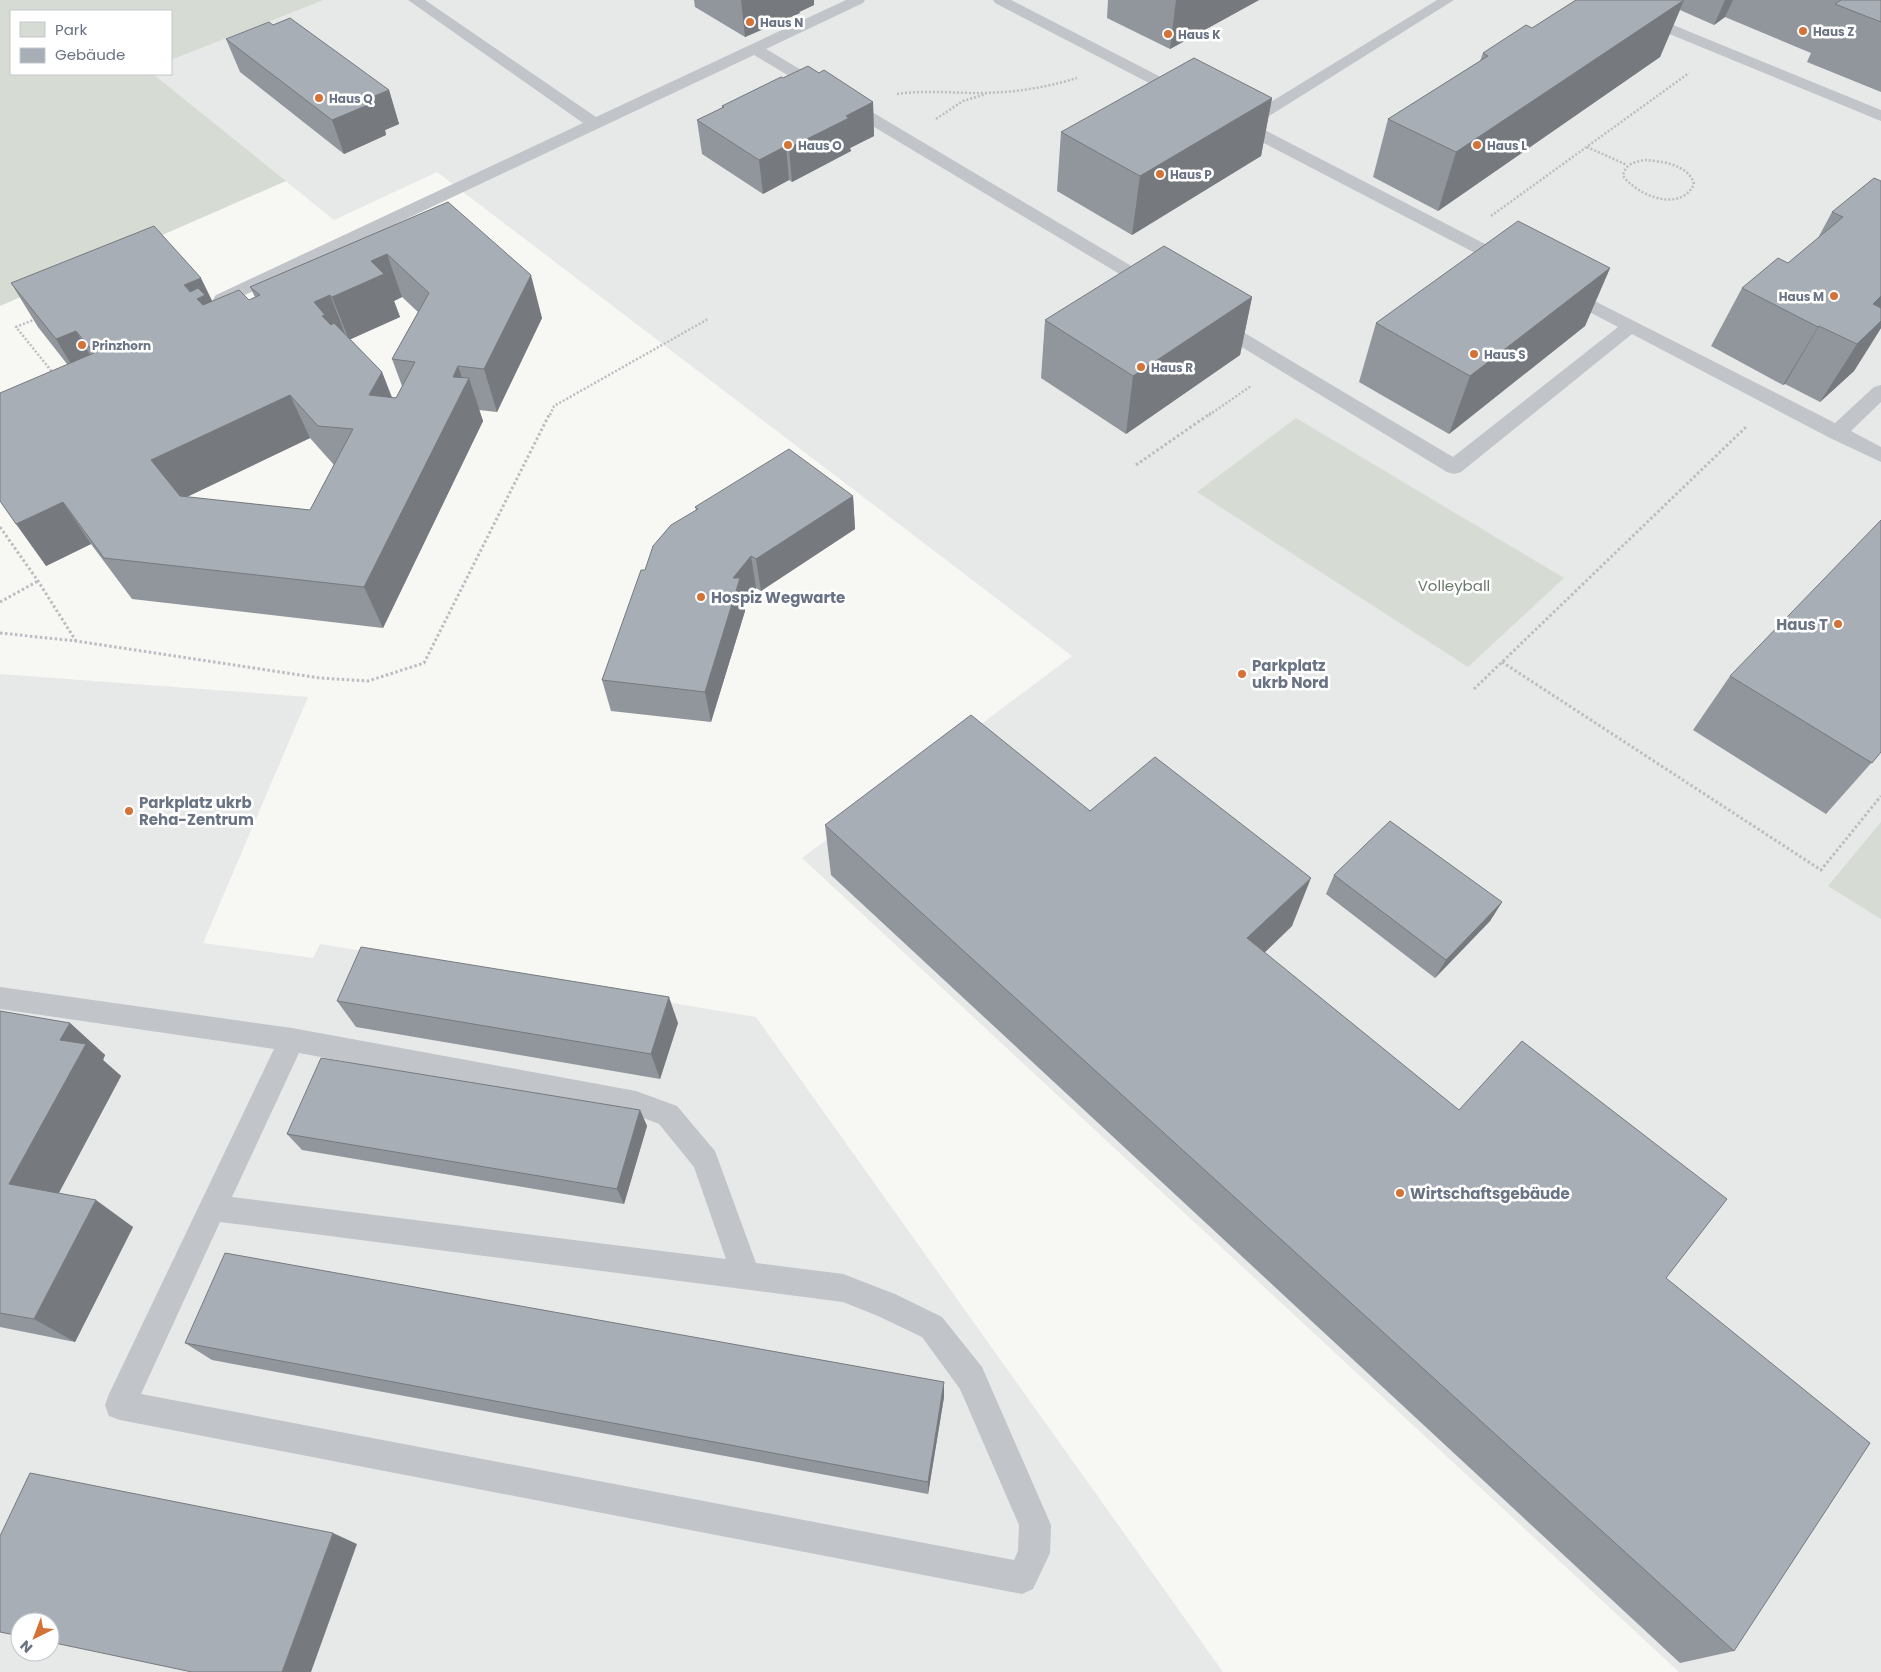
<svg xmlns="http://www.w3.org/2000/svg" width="1881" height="1672" viewBox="0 0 1881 1672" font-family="Poppins,sans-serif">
	<rect width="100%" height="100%" fill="#f7f7f4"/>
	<g fill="#e7e8e8" fill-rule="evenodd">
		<path d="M324,0h1557v1672h-202l-877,-814 270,-202 -635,-484 -103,48 -181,-146h18v-14z"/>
		<path d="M0,674l308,23 -105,246 110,15 7,-14 436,73 467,655h-1223zM20,1622h30v30h-30z"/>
	</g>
	<g fill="#d6dcd4">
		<path d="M0,0h324l-153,60v-49h-160v63h142l133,107 -286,125z"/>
		<path d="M1296,418l268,160 -96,89 -271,-175z"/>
		<path d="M1881,822v97l-53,-33z"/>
	</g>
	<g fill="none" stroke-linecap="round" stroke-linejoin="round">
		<g stroke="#bbbdc0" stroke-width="2.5" stroke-dasharray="2 2" stroke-linecap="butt">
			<path d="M897,94c27,-4 54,-1 81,-1 33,0 67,-5 99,-15"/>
			<path d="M936,119l27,-18 23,-7"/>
			<path d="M1587,147l40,18"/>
			<path d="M1645,160c17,1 44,5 49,24 -13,29 -56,12 -71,-8 2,-12 11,-14 22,-16z"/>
			<path d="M1491,216l198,-143"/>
			<path d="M36,319l-20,8 37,46"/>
			<path d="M550,415l4,-9 154,-87"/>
			<path d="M1209,415l42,-29"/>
		</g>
		<g stroke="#bbbdc0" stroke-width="3" stroke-dasharray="2.5 2.5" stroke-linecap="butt">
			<path d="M1136,465l75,-52"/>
			<path d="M0,527l38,54 38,60"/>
			<path d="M0,602l38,-21"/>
			<path d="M0,633l76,8 244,37 48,3 56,-18 126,-250"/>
			<path d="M1502,662l319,208 60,-74"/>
			<path d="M1474,689l273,-263"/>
		</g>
		<g fill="#c1c4c8" fill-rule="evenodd">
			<path d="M408,0h17l171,117 250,-117h19l-2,3 -97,46 394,234 3,4 -3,4 -6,1 -6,-1 -394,-236 -526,248 -6,2 -6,-2 -3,-4 3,-4 367,-172z"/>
			<path d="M993,0h18l179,92 2,3 -2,3h-12l-183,-95z"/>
			<path d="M1437,0h17l-199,125 259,134 3,4 -3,4 -6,1 -6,-1 -265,-138 -9,-7 2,-3 6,-2 7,2z"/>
			<path d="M1592,0h20l269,110v11l-287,-118z"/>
			<path d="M1565,286l270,137 39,-36 7,-2v17l-30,29 30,16v15l-51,-24 -198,-104 -171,138 -7,2 -7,-2 -238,-145 -3,-4 3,-4 6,-2 6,2 232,138 165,-130 -59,-31 -3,-4 3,-4z"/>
			<path d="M0,987l292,41 344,63 41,15 38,45 41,112 87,11 52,20 47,23 40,50 69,158 -1,28 -17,36 -11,5 -902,-174 -11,-4 -4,-11 4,-11 165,-345 -274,-40zM299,1053l337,62 23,9 35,43 32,92 -494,-62zM220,1222l623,80 35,14 44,21 38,52 59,136 -1,26 -4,9 -873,-166z"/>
		</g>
	</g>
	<g fill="#90969c" fill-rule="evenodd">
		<path d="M694,0h120v5l-15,7 1,1 -55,24 -50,-30z"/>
		<path d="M1108,0h151l-89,49 -63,-31z"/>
		<path d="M1576,0h305v92l-74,-30 4,-9 -86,-36 -11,8 -34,-15 -20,47 -222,154 -65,-34 15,-58 92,-58 3,-8 49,-25z"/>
		<path d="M273,25l116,65 10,34 -14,6 1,5 -42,19 -104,-82 -14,-33z"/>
		<path d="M783,78l90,24 1,34 -24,12 1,3 -59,31 -3,-2 -26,14 -61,-40 -5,-34 25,-12v-2z"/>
		<path d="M1272,98l-11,58 -129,79 -75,-44 4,-59z"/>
		<path d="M1881,181v147l-27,43 -34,31 -35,-18 -2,1 -72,-39 31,-58 46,-25 30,-25 14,-26z"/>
		<path d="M448,202l94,116 -45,94 -18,-2 4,11 -100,207 -251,-29 -41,-55 -45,22 21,-202 -29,-37 -27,-44 201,18 37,-1 6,-3 -5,-10zM402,297l16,15 -26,47 10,27 -6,12 -4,-1 -10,-25 -32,-33 50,-22 -6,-16zM310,438l24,27 -24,45 -123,-13z"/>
		<path d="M1610,268l-25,58 -136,108 -90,-52 17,-59z"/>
		<path d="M1252,297l-12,58 -114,79 -85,-56 4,-58z"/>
		<path d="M853,496l2,33 -94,62 -5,-3 -12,15 1,8 -34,111 -100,-11 -9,-31 43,-110 51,-60 -1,-3z"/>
		<path d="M1730,676l151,76 -55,62 -133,-84z"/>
		<path d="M1090,811l202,115 -28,27 402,325 68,373 -54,12 -849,-788 -6,-50z"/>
		<path d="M1334,875l168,27 -12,19 -55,57 -109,-84z"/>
		<path d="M337,1001l341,22 -18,56 -304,-52z"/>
		<path d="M0,1011l70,12 35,32 -2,5 18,16 -62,117 74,34 -58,115 -75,-15z"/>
		<path d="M640,1110l7,16 -23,78 -322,-54 -15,-16z"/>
		<path d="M185,1343l759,39v15l-16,97 -716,-134z"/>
	</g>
	<g fill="#767a7f">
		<path d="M741,0h73v5l-15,7 1,1 -55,24z"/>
		<path d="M1176,0h83l-89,49z"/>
		<path d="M1684,0l-24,57 -222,154 18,-59z"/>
		<path d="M1725,0h8l-8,17 -11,8z"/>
		<path d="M389,90l10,34 -14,6 1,5 -42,19 -12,-34 38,-22z"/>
		<path d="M1272,98l-11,58 -129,79 8,-59z"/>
		<path d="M873,102l1,34 -24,12 1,3 -59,31 -3,-34 57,-32z"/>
		<path d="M786,146l3,34 -26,14 -4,-34z"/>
		<path d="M387,254l15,43 -8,4 6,16 -51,23 -17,-43 39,-36z"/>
		<path d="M1610,268l-25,58 -136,108 21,-58z"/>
		<path d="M531,275l11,43 -45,94 -13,-43z"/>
		<path d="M201,278l21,43 -4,2 -34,-38z"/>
		<path d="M330,295l17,44 -4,19 -29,-56z"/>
		<path d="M1881,296v24l-8,-16z"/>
		<path d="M1252,297l-12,58 -114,79 7,-58z"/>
		<path d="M1881,321v7l-27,43 -34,31 37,-58z"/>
		<path d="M1819,326l-34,58 -2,1 35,-58z"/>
		<path d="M76,331l25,43 -19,8 -26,-43z"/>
		<path d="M458,366l7,20 4,-8 14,43 -100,207 -19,-41 89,-210z"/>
		<path d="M382,372l16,43 -29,-20z"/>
		<path d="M290,395l20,43 -134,64 -25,-42z"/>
		<path d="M853,496l2,33 -94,62 -5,-32z"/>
		<path d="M63,502l28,42 -45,22 -30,-42z"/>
		<path d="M751,556l5,32 -12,15 1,8 -34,111 -6,-30 28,-114z"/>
		<path d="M1311,878l-19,48 -61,59 16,-47z"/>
		<path d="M1502,902l-12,19 -55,57 11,-18z"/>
		<path d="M669,997l9,26 -18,56 -9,-25z"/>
		<path d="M70,1023l35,32 -2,5 18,16 -72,135 -40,-27 51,-144z"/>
		<path d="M640,1110l7,16 -23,78 -7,-15z"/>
		<path d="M96,1200l37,27 -58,115 -41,-23z"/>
		<path d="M944,1382v15l-16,97v-12z"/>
		<path d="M333,1533l24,11 -46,128h-29z"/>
	</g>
	<g fill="#a8aeb5" stroke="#767a7f" fill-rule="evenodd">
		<path d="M1576,0h108l-228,152 -68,-33 100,-63 -5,-3 43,-28 6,3z"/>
		<path d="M1841,0h40v22l-46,-18z"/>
		<path d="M290,18l99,72 -19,8 5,4 -43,18 -106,-81 43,-17 4,3z"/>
		<path d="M1194,58l78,40 -132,78 -79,-44z"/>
		<path d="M808,66l11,7 5,-3 49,32 -27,14 3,2 -60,30 -3,-2 -27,14 -62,-40 27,-13 -2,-1 59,-29 2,1z"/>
		<path d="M1874,178l7,3v115l-8,8 8,4v13l-24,23 -38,-18 -1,1 -76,-39 36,-30 10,5 55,-46 -11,-5z"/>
		<path d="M448,202l83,73 -47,94 -26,-3 -5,11 16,1 -105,209 -260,-29 -41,-56 -47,22 -16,-23v-108l94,-40 -18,-22 -20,8 -45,-56 143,-57 47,52 -17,7 6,7 8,-4 7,7 -8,4 6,6 36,-15 10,10 11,-5 -10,-8zM387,254l42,39 -37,66 23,3 -19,36 -27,-3 13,-23 -48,-49 -3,2 -9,-9 3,-1 -11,-13 16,-7 2,2 52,-23 -13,-13zM290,395l28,31 35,3 -43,81 -130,-14 -29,-36z"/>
		<path d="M1518,221l92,47 -140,108 -94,-53z"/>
		<path d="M1164,246l88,51 -119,79 -88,-56z"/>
		<path d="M789,449l64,47 -97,63 -5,-3 -18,22h7l-35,114 -103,-12 39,-110h4l8,-24 18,-21 27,-16 -3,-2z"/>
		<path d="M1881,520v232l-9,11 -142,-87z"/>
		<path d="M971,715l119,96 65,-54 156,121 -64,60 212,172 63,-69 205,158 -61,79 204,165 -136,208 -909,-826z"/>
		<path d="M1390,821l112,81 -56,58 -112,-85z"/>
		<path d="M361,947l308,50 -18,57 -314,-53z"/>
		<path d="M0,1011l70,12 -10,17 26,4 -77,140 87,16 -62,119 -34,-6z"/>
		<path d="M321,1058l319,52 -23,79 -330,-55z"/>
		<path d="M225,1253l719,129 -16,100 -743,-139z"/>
		<path d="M30,1473l303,60 -51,139h-90l-142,-30v-20h-30v14l-20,-4v-96z"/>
	</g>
	<g fill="#d47338" stroke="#fff" stroke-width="2">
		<circle cx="750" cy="22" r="5"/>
		<circle cx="1803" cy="31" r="5"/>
		<circle cx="1168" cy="34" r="5"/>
		<circle cx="319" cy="98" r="5"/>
		<circle cx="788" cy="145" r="5"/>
		<circle cx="1477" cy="145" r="5"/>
		<circle cx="1160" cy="174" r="5"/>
		<circle cx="1834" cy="296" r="5"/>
		<circle cx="82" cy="345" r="5"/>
		<circle cx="1474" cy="354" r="5"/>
		<circle cx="1141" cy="367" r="5"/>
		<circle cx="701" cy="597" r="5"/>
		<circle cx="1838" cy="624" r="5"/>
		<circle cx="1242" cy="674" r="5"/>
		<circle cx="129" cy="811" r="5"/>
		<circle cx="1400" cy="1193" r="5"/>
	</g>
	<g text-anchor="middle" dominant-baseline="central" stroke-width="5" stroke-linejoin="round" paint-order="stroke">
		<g font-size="12" font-weight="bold" fill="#697383" stroke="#fff" text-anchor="start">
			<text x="760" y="22">Haus N</text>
			<text x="1813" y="31">Haus Z</text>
			<text x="1178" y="34">Haus K</text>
			<text x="329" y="98">Haus Q</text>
			<text x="798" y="145">Haus O</text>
			<text x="1487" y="145">Haus L</text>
			<text x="1170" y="174">Haus P</text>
			<text x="1824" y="296" text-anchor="end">Haus M</text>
			<text x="92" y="345">Prinzhorn</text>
			<text x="1484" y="354">Haus S</text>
			<text x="1151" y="367">Haus R</text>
		</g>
		<g font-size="15" fill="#687a67" stroke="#fff">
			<text x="1454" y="585">Volleyball</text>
		</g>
		<g font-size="15" font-weight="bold" fill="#697383" stroke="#fff" text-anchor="start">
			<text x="711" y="597">Hospiz Wegwarte</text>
			<text x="1828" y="624" text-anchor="end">Haus T</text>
			<text x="1252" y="665">Parkplatz<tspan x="1252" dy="17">ukrb Nord</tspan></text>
			<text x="139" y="802">Parkplatz ukrb<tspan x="139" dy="17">Reha-Zentrum</tspan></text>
			<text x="1410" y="1193">Wirtschaftsgebäude</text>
		</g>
	</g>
	<rect x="10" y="10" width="162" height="65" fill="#ffffff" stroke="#c3c7cd"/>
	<rect x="20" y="22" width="25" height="15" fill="#d6dcd4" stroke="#c3c7cd"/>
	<text x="55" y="35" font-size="15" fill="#697383">Park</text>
	<rect x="20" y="48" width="25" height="15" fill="#a8aeb5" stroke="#c3c7cd"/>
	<text x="55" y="60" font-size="15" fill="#697383">Gebäude</text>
	<g transform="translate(35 1637) rotate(222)"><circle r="24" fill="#ffffff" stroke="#c3c7cd"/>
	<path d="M0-4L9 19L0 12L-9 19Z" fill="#d47338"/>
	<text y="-8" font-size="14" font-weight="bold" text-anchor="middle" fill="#697383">N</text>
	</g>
</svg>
